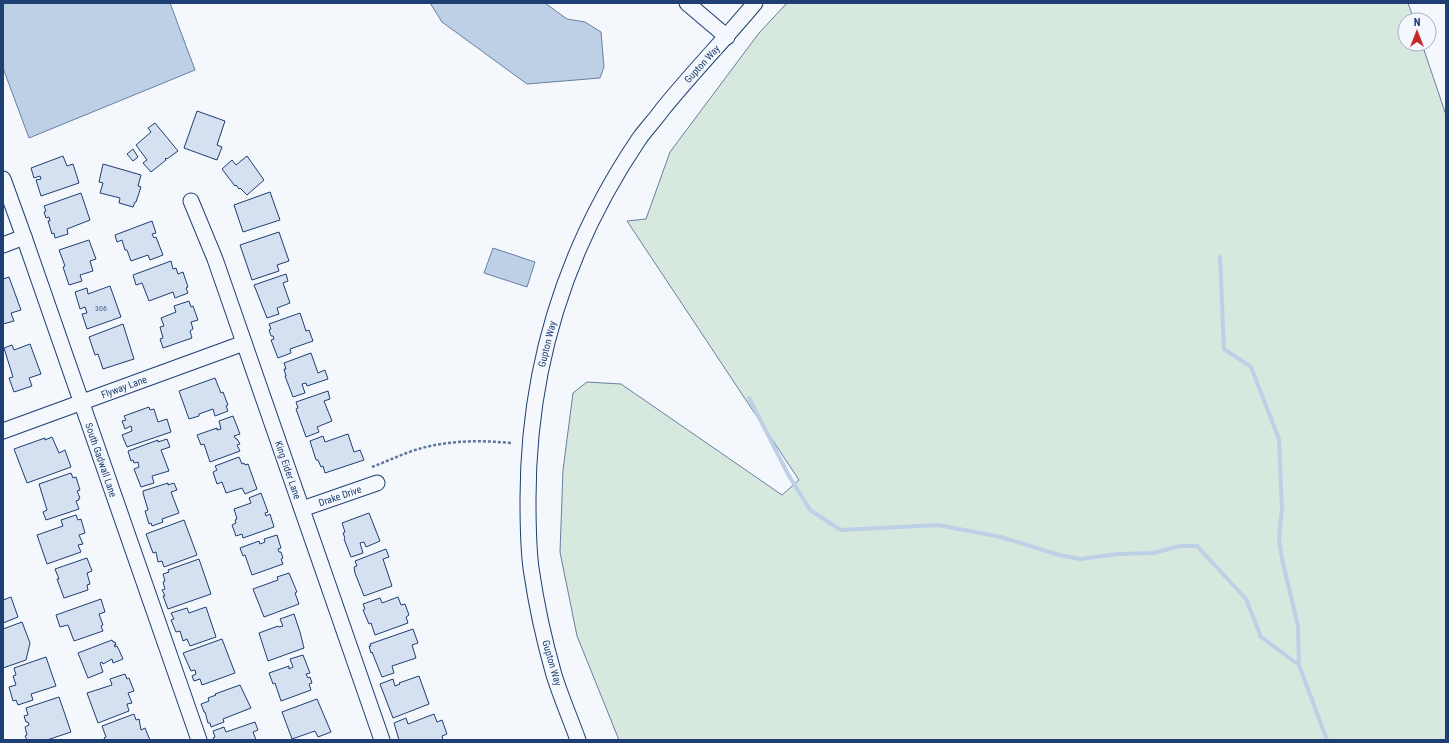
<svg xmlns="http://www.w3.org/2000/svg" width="1449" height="743" viewBox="0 0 1449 743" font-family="'Roboto Condensed',sans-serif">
	<rect width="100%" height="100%" fill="#f4f7fb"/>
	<path fill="#d7e8df" stroke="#687fa3" d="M787,3h621l6,17h-9v24h17l24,71v625h-827l-42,-104 -17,-84 3,-82 10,-77 14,-11 34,2 161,111 17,-15 -172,-259 19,-2 24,-67 89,-119z"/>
	<g fill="#bed0e5" stroke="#687fa3">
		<path d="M3,3h167l25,67 -166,68 -26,-70z"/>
		<path d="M430,3h115l22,16 18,3 16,10 3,35 -4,11 -73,6 -85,-62z"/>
		<path d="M493,248l42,14 -8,25 -43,-14z"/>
	</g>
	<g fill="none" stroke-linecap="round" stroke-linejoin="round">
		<g stroke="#bed0e5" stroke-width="4">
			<path d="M1220,257l4,92 27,18 28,72 3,71 -3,28 3,21 16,67 1,39 28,75"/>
			<path d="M749,398l40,78 21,34 31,20 97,-5 63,12 58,18 21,4 38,-5 35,-1 27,-7h17l49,53 15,38 38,28"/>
		</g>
	</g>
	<g fill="#d5e0f0" stroke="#1d3f73">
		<path d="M197,111l28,10 -8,24 5,2 -5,13 -33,-12z"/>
		<path d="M155,123l23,28 -11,8 -1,-1 -1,1 1,1 -15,12 -8,-9 4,-3 -11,-15 15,-13 -3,-4z"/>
		<path d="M133,149l5,8 -5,4 -6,-7z"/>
		<path d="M63,156l4,10 6,-2 6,19 -38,13 -5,-16 5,-1 -1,-3 -6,2 -3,-10z"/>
		<path d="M247,156l17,24 -17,15 -7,-7 -1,1 -3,-4 -1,1 -13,-17 10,-9 4,5z"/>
		<path d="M103,164l38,11 -3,11 3,1 -5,15h-1l-2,5 -14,-4 1,-5 -20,-5 3,-10 -4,-1z"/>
		<path d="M270,192l10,28 -37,12 -9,-27z"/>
		<path d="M81,193l9,27 -23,9 1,5 -13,4 -1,-5 -2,1 -4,-13h2l-1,-4 -3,1 -2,-6 2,-1 -2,-5z"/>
		<path d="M152,221l4,12 -4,1 2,4 2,-1 7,18 -13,5 -2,-5 -17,6 -4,-11h-2l-3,-10 -5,2 -2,-7z"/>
		<path d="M279,232l10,29 -12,4 2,6 -27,9 -12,-35z"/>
		<path d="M89,240l7,19 -6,2 3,10 -13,4 2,6 -13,4 -6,-18 2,-1 -6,-16z"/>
		<path d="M171,261l2,8 3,-1 2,6 5,-2 5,15 -2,1 2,5 -13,5 -2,-6 -24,9 -7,-18 -6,2 -3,-10z"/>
		<path d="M286,274l2,7 -5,2 7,20 -13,5 2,6 -12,4 -13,-33z"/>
		<path d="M9,277l12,33 -10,3 3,8 -11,3v-45z"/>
		<path d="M110,286l11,31 -34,12 -5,-15 5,-1 -2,-6 -5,2 -5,-17 12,-4 1,6z"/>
		<path d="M189,301l2,6 2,-1 5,14 -7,2 2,7 -3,2 2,7 -29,10 -3,-9 3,-1 -3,-11 4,-1 -3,-8 15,-6 -2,-6z"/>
		<path d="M300,313l6,18 3,-1 4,11 -23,8 1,4 -13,5 -7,-18 3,-1 -1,-3h-2l-2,-6 2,-1 -2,-5z"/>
		<path d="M123,324l11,35 -31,10 -5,-15 -3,1 -6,-18z"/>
		<path d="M30,344l11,30 -12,4 3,8 -18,6 -5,-14 4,-1 -9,-29 8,-3 2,5z"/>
		<path d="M311,353l7,20 7,-3 3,9 -21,7 -1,-3 -4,1 3,9 -12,4 -8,-21h1l-2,-7h2l-2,-6z"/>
		<path d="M215,378l6,15 2,-1 5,13 -2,1 2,5 -13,5 -2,-7 -14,5v2l-10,3 -10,-28z"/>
		<path d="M328,391l2,8 -6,2 8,20 -15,6 2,5 -13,5 -10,-28 2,-1 -2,-6z"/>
		<path d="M149,407l1,3 4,-1 4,13 9,-3 4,13 -44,15 -5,-12 10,-4 -1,-5 -6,3 -3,-8 4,-1 -2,-4z"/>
		<path d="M233,416l7,18 -6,2 2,3h1l3,5 -3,1 3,6 -30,11 -6,-18 -3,1 -4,-10 20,-7v2l4,-1 -2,-8z"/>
		<path d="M348,434l6,18 6,-2 4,10 -39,13 -2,-7 -2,1 -3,-7h-2l-6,-19 13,-5 2,6z"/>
		<path d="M52,437l7,16 6,-3 6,17 -44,16 -13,-34 31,-11v2z"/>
		<path d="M167,439l3,8 -9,3 8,21 -17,5 2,7 -13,4 -7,-18 5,-2 -1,-5 -4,1 -1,-3 -2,1 -3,-10 30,-11v2z"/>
		<path d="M239,457l3,7 2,-1 1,2 3,-1 9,25 -12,5 -3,-6 -16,5 -4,-11 -5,2 -4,-12 4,-2 -2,-4z"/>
		<path d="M71,473l2,5 3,-1 4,13 -3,1 3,7h-1v2l-3,1 3,8 -33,11 -3,-8 4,-2 -8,-26z"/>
		<path d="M168,483v2l6,-2 3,7 -6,2 8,21 -17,6 1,3 -11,4 -1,-3 -2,1 -4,-13 3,-1 -5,-17v-2z"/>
		<path d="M261,493l7,19 -3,1 1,3 4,-2 4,13 -31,11 -1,-4 -6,2 -4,-11 4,-2 -1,-3 2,-1 -3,-10 17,-6 -2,-5z"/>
		<path d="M369,513l11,28 -14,6 -2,-5 -4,1 3,10 -12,4 -7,-18 1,-1 -2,-5 2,-1 -3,-9z"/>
		<path d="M76,515l2,5 3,-1 4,14 -6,2 4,9 -5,1 3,7 -34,12 -10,-29 26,-9 -2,-6z"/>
		<path d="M184,520l13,35 -33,12 -2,-6 -4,1 -2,-10 -3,1 -7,-19z"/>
		<path d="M277,535l4,13 -3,1 1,3h2l2,6 -2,1 2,5 -31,11 -7,-20 -2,1 -3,-8 19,-7 1,3 5,-2 -1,-3z"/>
		<path d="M386,549l3,8 -6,2 9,27 -28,10 -9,-23 -1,-6 3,-1 -2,-5z"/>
		<path d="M87,558l5,13 -5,2 3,11 -3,1 1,5 -24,8 -7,-19h2l-4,-10z"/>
		<path d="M199,559l12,35 -43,15 -5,-13h2l-3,-6 3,-1 -2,-7 2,-1 -2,-7 6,-2 -1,-2z"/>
		<path d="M289,573l8,19 -2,1 4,11 -35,13 -11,-28 25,-9 -1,-3z"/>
		<path d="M11,597l7,20 -15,6v-23z"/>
		<path d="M398,597l3,8 4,-1 4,11 -3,2 2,6 -33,12 -4,-12 -2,1 -6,-14 2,-1 -2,-5 17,-6 2,5z"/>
		<path d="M101,599l4,13 -6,2 4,11 -2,1 2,5 -29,10 -6,-16 -8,2 -4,-12z"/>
		<path d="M206,607l10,30 -26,9 -3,-7 -4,2 -3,-10 -4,1 -5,-12 3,-1 -3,-6 16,-5 2,5z"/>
		<path d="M294,614l6,18 4,16 -36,13 -9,-28 19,-7 1,1 4,-1 -3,-7z"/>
		<path d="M22,622l8,21 -4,17 -23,8v-39z"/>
		<path d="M413,629l5,14 -6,2 4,13 -24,8 2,7 -12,4 -10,-25 -1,1 -2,-7h2l-1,-2z"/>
		<path d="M222,639l13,34 -33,12 -2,-6 -6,2 -2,-5 4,-2 -1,-4 -4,1 -8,-18z"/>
		<path d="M112,640l1,2h2l1,3h-2l1,2 2,-1 2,4 4,9 -10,4 -1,-4 -9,5 -1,-2 -2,1 3,9 -15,6 -10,-25z"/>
		<path d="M303,655l7,18 -4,1 2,4 2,-1 2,6 -3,1 2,6 -30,11 -6,-18 -2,1 -4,-11 20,-7v3l4,-2 -3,-8z"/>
		<path d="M46,657l10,29 -25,8 2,6 -15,5 -2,-5 -3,1 -4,-14 7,-2 -3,-9 3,-1 -2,-7z"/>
		<path d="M125,674l2,5 2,-1 5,13 -6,2 4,10 -5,1 2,7 -31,12 -11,-30 25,-8 -2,-6z"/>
		<path d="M419,676l10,28 -36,14 -13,-34 13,-5 2,7 5,-2 -1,-1z"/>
		<path d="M240,685l11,23 -28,11 1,3 -13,5 -1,-4h-2l-3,-11h-1l-3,-8 8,-3 -1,-3 8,-3 -1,-1z"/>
		<path d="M59,697l12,35 -24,8h-20l-2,-4 2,-1 -2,-8 4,-2 -1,-3h-2l-2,-6 4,-1 -2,-7z"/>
		<path d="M317,699l14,33 -13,5 -3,-6 -23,8 -10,-27z"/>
		<path d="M134,714l2,6 3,-1 2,11 4,-2 5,12h-45l-1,-2 2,-1 -4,-11z"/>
		<path d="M434,714l3,8 5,-2 5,14 -5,2 1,4h-44l-5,-17 12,-5 2,6z"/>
		<path d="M255,722l3,8 -5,2 3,8h-42l-1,-2 2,-1 -2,-6 11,-4 2,5z"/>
	</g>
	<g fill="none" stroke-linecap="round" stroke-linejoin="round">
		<g stroke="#1d3f73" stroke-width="17">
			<g id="minor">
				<path d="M687,3l40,34"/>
				<path d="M3,179l21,58 175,503"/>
				<path d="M191,201l24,58 167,481"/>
				<path d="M3,245l21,-8"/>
				<path d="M3,431l241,-88"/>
				<path d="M302,509l75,-26"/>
				<path d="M578,740c-8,-22 -17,-43 -24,-65 -10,-35 -18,-72 -23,-107 -3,-23 -3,-47 -3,-69 0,-131 38,-252 111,-360 7,-10 16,-19 23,-29 30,-37 63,-71 93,-107"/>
			</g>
		</g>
		<path stroke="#5e769c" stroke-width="2.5" stroke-dasharray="3 2" stroke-linecap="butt" d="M372,467c13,-5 26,-11 40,-16 33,-11 66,-11 100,-8"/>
		<use href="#minor" stroke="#f4f7fb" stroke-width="15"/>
	</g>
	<g text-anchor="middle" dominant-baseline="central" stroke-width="3" stroke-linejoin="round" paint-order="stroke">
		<g font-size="8" fill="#4b6792">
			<text x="101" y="308">306</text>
		</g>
		<g font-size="10" fill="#1d3f73" stroke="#f4f7fb">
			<text transform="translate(702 64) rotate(-48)">Gupton Way</text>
			<text transform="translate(547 344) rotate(-76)">Gupton Way</text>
			<text transform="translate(124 387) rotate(-20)">Flyway Lane</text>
			<text transform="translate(101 460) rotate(71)">South Gadwall Lane</text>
			<text transform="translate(288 470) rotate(71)">King Eider Lane</text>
			<text transform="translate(340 496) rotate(-19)">Drake Drive</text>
			<text transform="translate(552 663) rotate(74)">Gupton Way</text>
		</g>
	</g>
	<rect width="1449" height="743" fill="none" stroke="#1d3f73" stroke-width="8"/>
	<g transform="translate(1417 32)"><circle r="19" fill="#f4f7fb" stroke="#9eadc5"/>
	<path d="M0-3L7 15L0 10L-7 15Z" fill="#c62828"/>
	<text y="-6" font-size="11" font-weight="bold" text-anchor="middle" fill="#1d3f73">N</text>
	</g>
</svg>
